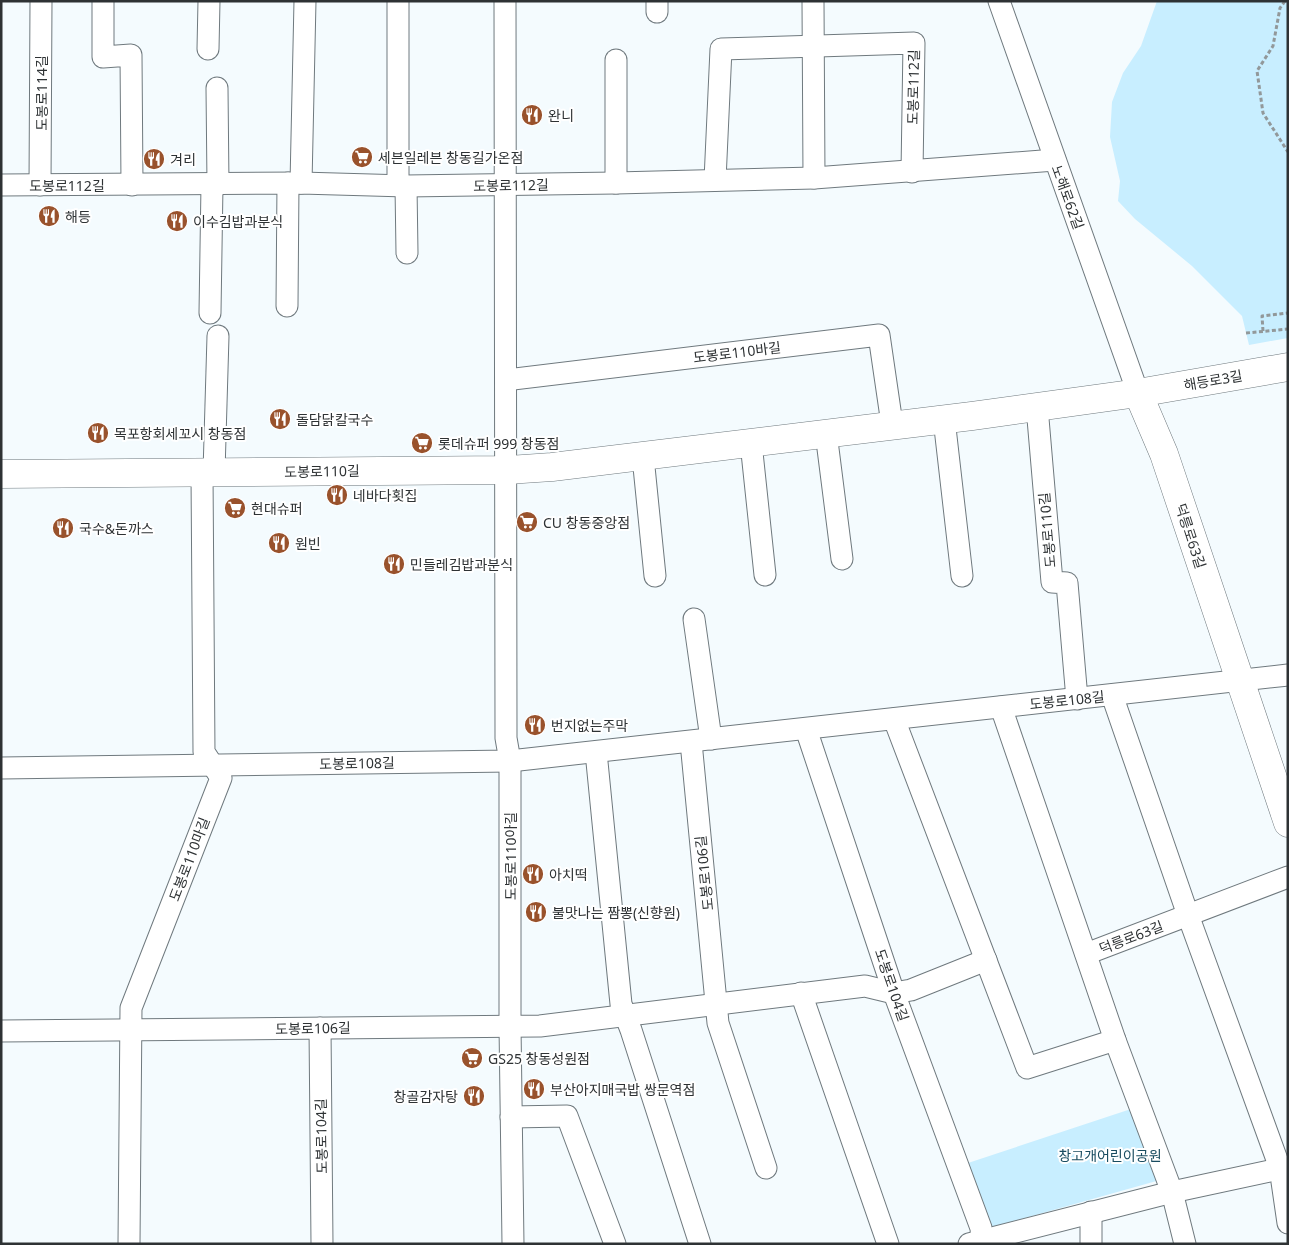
<svg xmlns="http://www.w3.org/2000/svg" width="1289" height="1245" viewBox="0 0 1289 1245" font-family="'Noto Sans','Noto Sans KR',sans-serif">
	<rect width="100%" height="100%" fill="#f4fbfe"/>
	<g fill="#c8eeff">
		<path d="M1157,1h131v337l-39,7 -7,-29 -50,-50 -57,-47 -17,-18 2,-20 -10,-44 2,-35 11,-29 18,-27z"/>
		<path d="M1134,1108l26,72 -171,48 -10,-37 -14,-27z"/>
	</g>
	<g fill="none" stroke-linecap="round" stroke-linejoin="round">
		<g stroke="#6f797e" stroke-width="23">
			<g id="street">
				<path d="M103,1v56l28,-2 1,130"/>
				<path d="M505,1l1,737 4,23v265l3,218"/>
				<path d="M657,1v11"/>
				<path d="M813,1l1,177"/>
				<path d="M999,1l139,392"/>
				<path d="M208,49l1,-48"/>
				<path d="M616,60v123"/>
				<path d="M217,88l1,97"/>
				<path d="M715,180l6,-131 193,-6 -2,129"/>
				<path d="M301,183l4,-182"/>
				<path d="M1,185l300,-2 105,3 210,-3 198,-5 241,-18"/>
				<path d="M40,185l1,-184"/>
				<path d="M398,185v-184"/>
				<path d="M406,186l1,67"/>
				<path d="M287,306l1,-123"/>
				<path d="M210,313l2,-128"/>
				<path d="M506,380l373,-45 13,89"/>
				<path d="M1037,407l15,175 15,1 10,116"/>
				<path d="M944,419l18,157"/>
				<path d="M826,433l16,126"/>
				<path d="M751,443l14,132"/>
				<path d="M643,457l12,119"/>
				<path d="M214,472l4,-136"/>
				<path d="M694,619l17,120"/>
				<path d="M1112,695l76,220 92,253 8,55"/>
				<path d="M1001,707l114,333 57,152 13,52"/>
				<path d="M894,719l133,349 88,-28"/>
				<path d="M806,729l88,264 87,235 1,16"/>
				<path d="M691,742l27,281 48,145"/>
				<path d="M596,752l25,252 10,26 69,214"/>
				<path d="M1,768l509,-7 778,-86"/>
				<path d="M1086,954l202,-77"/>
				<path d="M801,993l87,251"/>
				<path d="M320,1028l2,216"/>
				<path d="M1,1031l539,-5 325,-40 29,7 17,-3 75,-30"/>
				<path d="M511,1117l56,-1 48,128"/>
				<path d="M1091,1212v32"/>
				<path d="M129,1244l2,-236 90,-230 -17,-26 -2,-279"/>
				<path d="M969,1244l203,-52 116,-25"/>
			</g>
		</g>
		<g stroke="#6f797e" stroke-width="29">
			<g id="secondary">
				<path d="M1138,393l26,61 124,369"/>
				<path d="M1,474l506,-4 45,-3 420,-51 166,-23 150,-26"/>
			</g>
		</g>
		<g stroke="#92989a" stroke-width="3" stroke-dasharray="4 2.5" stroke-linecap="butt">
			<path d="M1285,1l-5,7 -7,38 -16,25 6,42 25,39"/>
			<path d="M1263,331l-1,-15 26,-3"/>
			<path d="M1246,333l42,-4"/>
		</g>
		<use href="#street" stroke="#fff" stroke-width="21"/>
		<use href="#secondary" stroke="#fff" stroke-width="28"/>
	</g>
	<defs>
		<g id="restaurant-disc" transform="scale(1.125)"><circle r="9.5" fill="#99522c" stroke="#fff"/><path d="M-5-6h1v4h1v-4h1v4h1v-4h1v5L-1.5 .5V6h-2V.5L-5-1ZM5-6V6H3V1.5H1.5Q1.5-4 5-6Z" fill="#fff"/></g>
		<g id="supermarket-disc" transform="scale(1.125)"><circle r="9.5" fill="#99522c" stroke="#fff"/><path d="M-6-5.5h2.5l.6 2H6L4.5 2H-2.5L-4.4-4H-6ZM-1.5 3.2a1.3 1.3 0 1 0 .1 0ZM3 3.2a1.3 1.3 0 1 0 .1 0Z" fill="#fff"/></g>
	</defs>
	<g fill-rule="evenodd">
		<use href="#restaurant-disc" x="532" y="115"/>
		<use href="#supermarket-disc" x="362" y="157"/>
		<use href="#restaurant-disc" x="154" y="159"/>
		<use href="#restaurant-disc" x="49" y="216"/>
		<use href="#restaurant-disc" x="177" y="221"/>
		<use href="#restaurant-disc" x="280" y="419"/>
		<use href="#restaurant-disc" x="98" y="433"/>
		<use href="#supermarket-disc" x="422" y="443"/>
		<use href="#restaurant-disc" x="337" y="495"/>
		<use href="#supermarket-disc" x="235" y="508"/>
		<use href="#supermarket-disc" x="527" y="522"/>
		<use href="#restaurant-disc" x="63" y="528"/>
		<use href="#restaurant-disc" x="279" y="543"/>
		<use href="#restaurant-disc" x="394" y="564"/>
		<use href="#restaurant-disc" x="535" y="725"/>
		<use href="#restaurant-disc" x="533" y="874"/>
		<use href="#restaurant-disc" x="536" y="912"/>
		<use href="#supermarket-disc" x="472" y="1058"/>
		<use href="#restaurant-disc" x="534" y="1089"/>
		<use href="#restaurant-disc" x="474" y="1096"/>
	</g>
	<g text-anchor="middle" dominant-baseline="central" stroke-width="4" stroke-linejoin="round" paint-order="stroke">
		<g font-size="14" fill="#2e3234" stroke="#fff">
			<text transform="translate(913 87) rotate(-89)">도봉로112길</text>
			<text transform="translate(41 93) rotate(-90)">도봉로114길</text>
			<text x="67" y="185">도봉로112길</text>
			<text transform="translate(511 185) rotate(-1)">도봉로112길</text>
			<text transform="translate(1068 197) rotate(70)">노해로62길</text>
			<text transform="translate(737 352) rotate(-7)">도봉로110바길</text>
			<text transform="translate(1213 380) rotate(-10)">해등로3길</text>
			<text transform="translate(322 471) rotate(-1)">도봉로110길</text>
			<text transform="translate(1047 530) rotate(-95)">도봉로110길</text>
			<text transform="translate(1191 536) rotate(72)">덕릉로63길</text>
			<text transform="translate(1067 700) rotate(-6)">도봉로108길</text>
			<text transform="translate(357 763) rotate(-1)">도봉로108길</text>
			<text transform="translate(510 856) rotate(-90)">도봉로110아길</text>
			<text transform="translate(189 859) rotate(-69)">도봉로110마길</text>
			<text transform="translate(704 873) rotate(-96)">도봉로106길</text>
			<text transform="translate(1131 937) rotate(-21)">덕릉로63길</text>
			<text transform="translate(892 985) rotate(71)">도봉로104길</text>
			<text transform="translate(313 1028) rotate(-1)">도봉로106길</text>
			<text transform="translate(321 1136) rotate(-91)">도봉로104길</text>
		</g>
		<g font-size="14" fill="#2e3234" stroke="#fff" text-anchor="start">
			<text x="548" y="115">완니</text>
			<text x="378" y="157">세븐일레븐 창동길가온점</text>
			<text x="170" y="159">겨리</text>
			<text x="65" y="216">해등</text>
			<text x="193" y="221">이수김밥과분식</text>
			<text x="296" y="419">돌담닭칼국수</text>
			<text x="114" y="433">목포항회세꼬시 창동점</text>
			<text x="438" y="443">롯데슈퍼 999 창동점</text>
			<text x="353" y="495">네바다횟집</text>
			<text x="251" y="508">현대슈퍼</text>
			<text x="543" y="522">CU 창동중앙점</text>
			<text x="79" y="528">국수&amp;돈까스</text>
			<text x="295" y="543">원빈</text>
			<text x="410" y="564">민들레김밥과분식</text>
			<text x="551" y="725">번지없는주막</text>
			<text x="549" y="874">아치떡</text>
			<text x="552" y="912">불맛나는 짬뽕(신향원)</text>
			<text x="488" y="1058">GS25 창동성원점</text>
			<text x="550" y="1089">부산아지매국밥 쌍문역점</text>
			<text x="458" y="1096" text-anchor="end">창골감자탕</text>
		</g>
		<g font-size="14" fill="#194c60" stroke="#fff">
			<text x="1110" y="1155">창고개어린이공원</text>
		</g>
	</g>
	<rect width="1289" height="1245" fill="none" stroke="#2e3234" stroke-width="5"/>
</svg>
